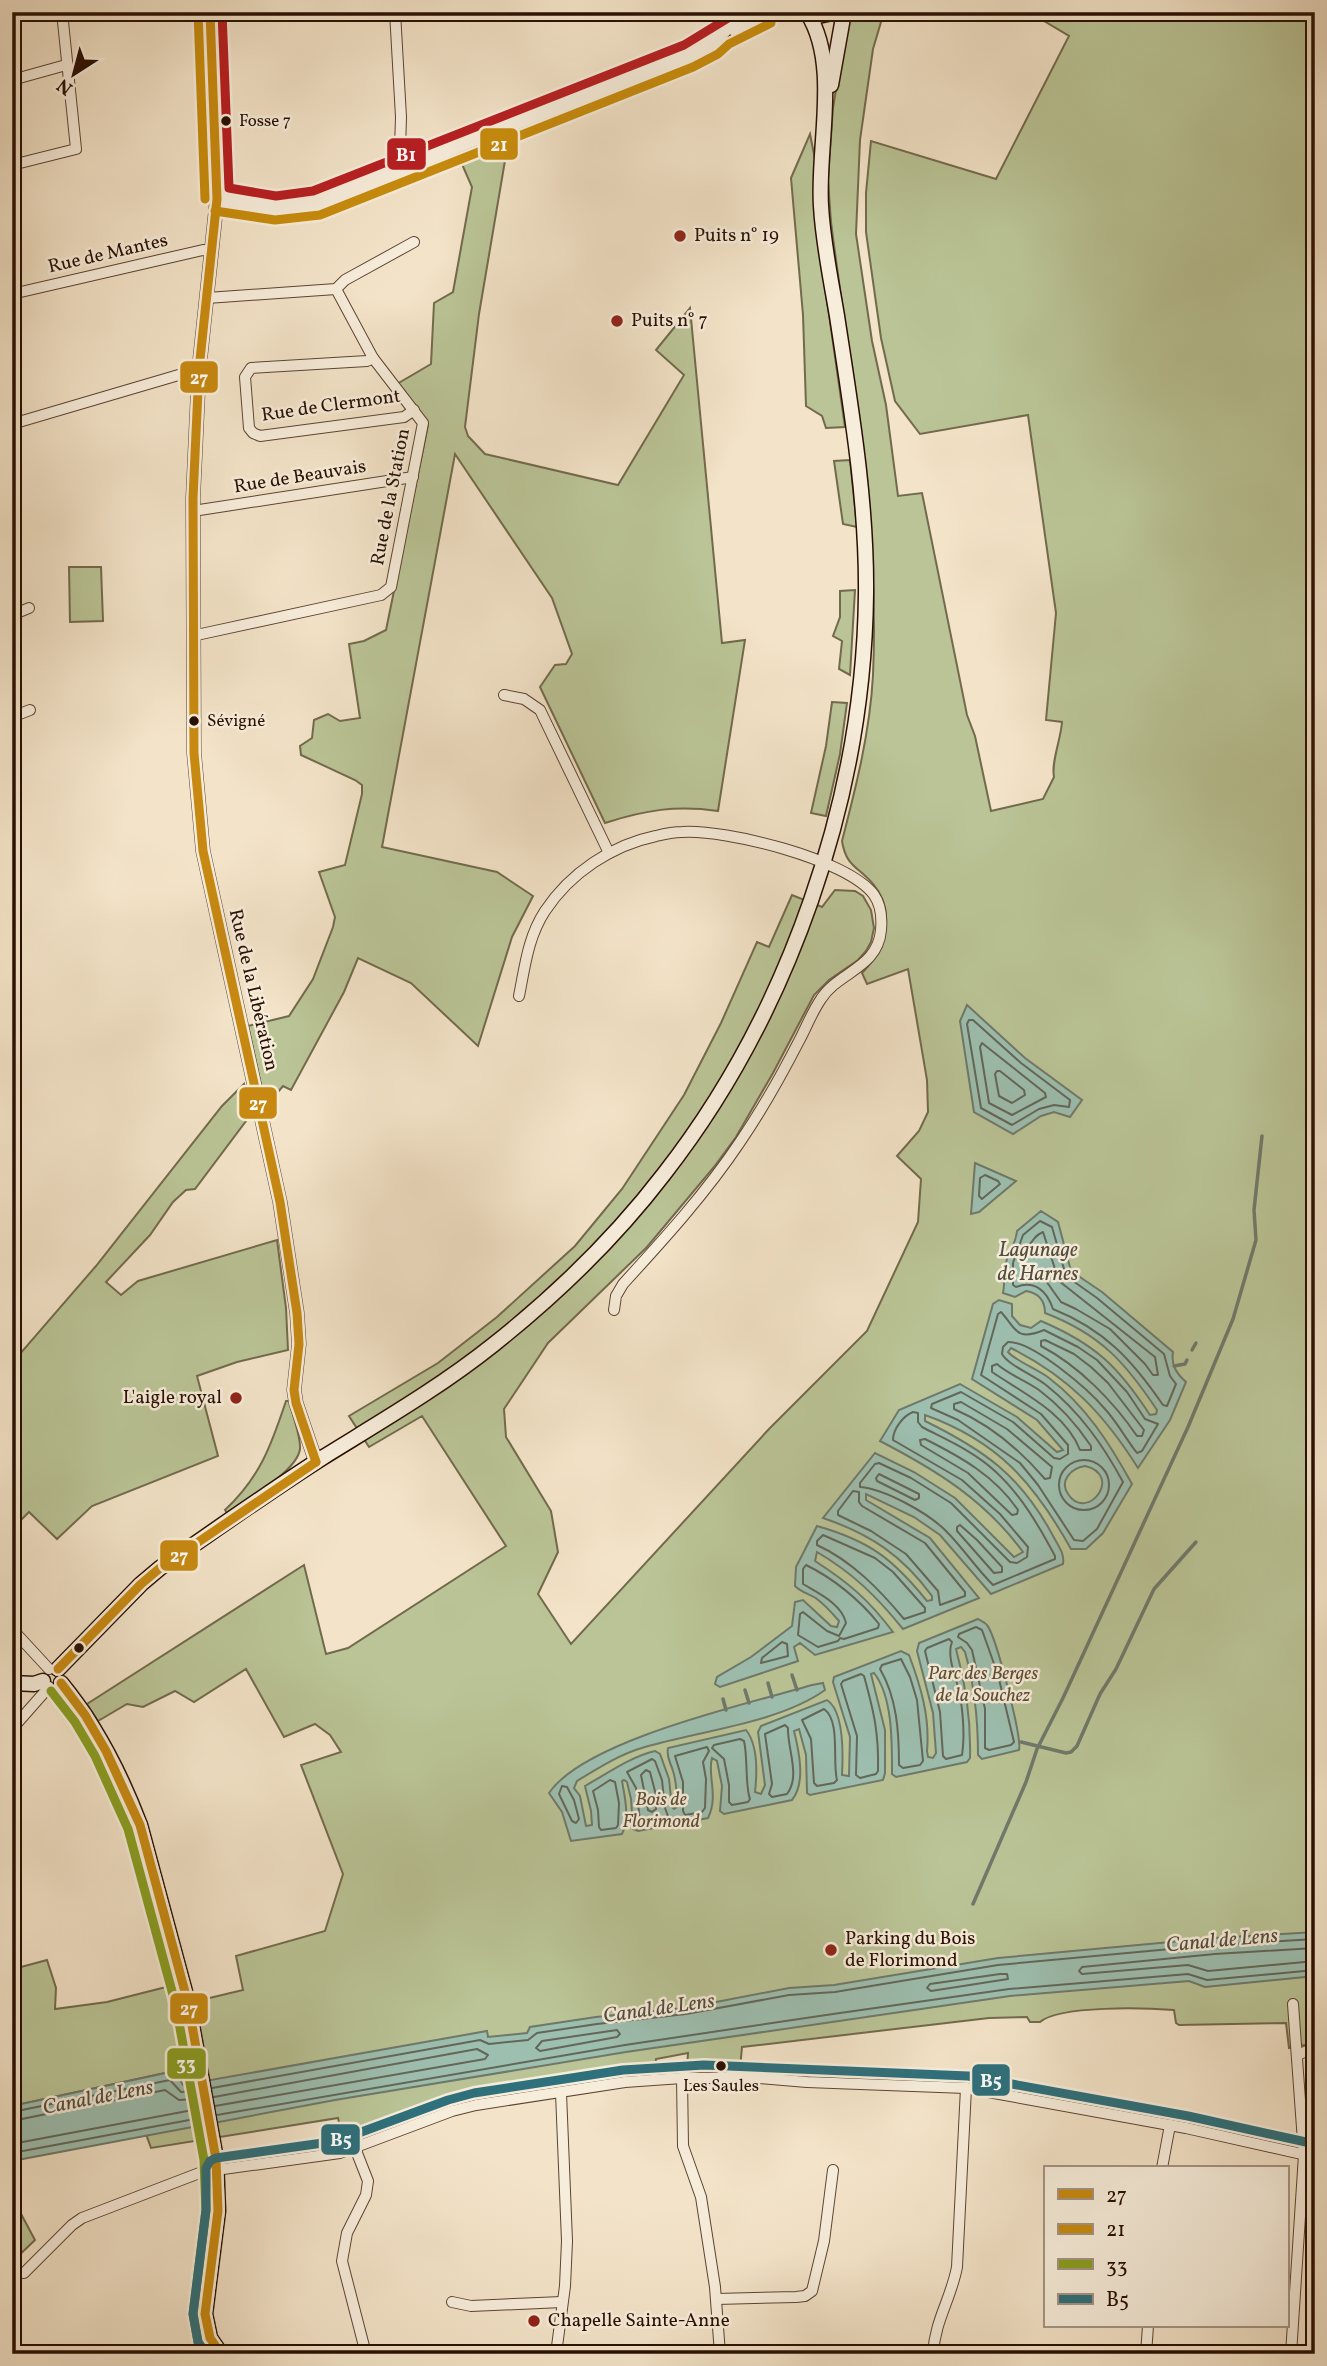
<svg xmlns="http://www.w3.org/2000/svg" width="1327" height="2366" viewBox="0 0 1327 2366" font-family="Vollkorn,serif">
	<rect width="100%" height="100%" fill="#f3e3c8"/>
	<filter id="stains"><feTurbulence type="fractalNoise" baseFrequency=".00286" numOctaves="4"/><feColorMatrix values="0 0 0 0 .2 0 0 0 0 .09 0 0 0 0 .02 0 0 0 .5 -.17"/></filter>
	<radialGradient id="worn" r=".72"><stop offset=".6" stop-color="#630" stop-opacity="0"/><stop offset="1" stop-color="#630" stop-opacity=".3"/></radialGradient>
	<g fill="#bac496" stroke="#726a4c" stroke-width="2">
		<path d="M856,12h28l-11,37 -13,91 -4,94 16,107 14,64 12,91 24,-3 45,222 8,21 16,75 52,-12 11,-22c-3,-15 7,-38 8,-55l-16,-2 10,-107 -28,-198 -108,19 -25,-33 -14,-63 -15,-106v-39l5,-52 125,38 73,-143 -40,-24h286v2031l-26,5 -3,-25 -107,2 -3,-2 -2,-13c-28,-2 -114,-5 -134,12h-10l-3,-5 -38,1 -247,29 -2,22h-53l1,-16 -32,6 -1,11 -199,30 -113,41 -5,-23 -187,30 -5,-14 71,-12 -34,-36 -8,-15 -163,35v-171l9,32 26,-7 9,28 -1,21 52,-7 67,-17 6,20 63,-15 -7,-34 89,-25 18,-57 -42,-109 40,-13 -11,-17 -15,-11 -31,13 -38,-68 -52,33 -19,-11 -32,16 -16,-3 -29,17 -11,-17 217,-139 22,89 22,-6 158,-102 -84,-130 -53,31 -20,-31 89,-53 59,-46 78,-71 47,-57 62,-94 37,-72 36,-81 12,5 23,-52 30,12 13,-17 20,1 8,5 8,14 3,18 -3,14 -5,9 -8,9 -29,20 -15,15 -41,78 -37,64 -22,30 -67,80 -99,96 -44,66 2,28 45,74 7,41 -20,42 33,50 198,-215 98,-98 51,-109 3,-43 -24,-23 22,-25 9,-19 -1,-32 -19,-111 -41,15 -5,-11c23,-23 35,-61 11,-89 -14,-17 -27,-17 -31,-43 14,-54 28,-109 31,-166 7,-152 -23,-302 -42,-453l-3,-42 5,-72 14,-87z"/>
		<path d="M810,134l5,25 -1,50 31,218 -19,1 -4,-12 -16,-10 -3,-91 -12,-137z"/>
		<path d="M509,137l-30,177 -14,113 3,9 17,18 133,31 66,-110 -28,-25 34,-42 32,335 23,-3 -27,171c-42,-6 -73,-1 -113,12l-65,-136 15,-22 11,-1 6,-10 -20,-56 -97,-144 -73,393 115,25 36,24 -21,41 -34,109 -67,-63 -53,-25 -14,34 -53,98 -8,-4 -11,13 -5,1 -4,-6 -15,-68 41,-10 24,-37 20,-52 2,-10 -16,-45 26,-7 17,-71v-9l-7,-5 -54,-25 -1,-9 12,-8 2,-18 14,-6 12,7 20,-3 -11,-74 15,-3 22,-11 42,-205 -31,-41 34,-20 3,-61 19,-11 19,-105 -14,-32z"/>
		<path d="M850,460l7,67 -14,-3 -9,-63z"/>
		<path d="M69,567h32l2,54 -33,1z"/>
		<path d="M855,590l-5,85 -11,-6 3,-28 -9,-5 7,-19v-26z"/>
		<path d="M832,702l15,1 -7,51 -14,62 -15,-3 15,-67z"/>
		<path d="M244,1084l8,29 -57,76 -9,1 -13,12 -23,33 -44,47 15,13 17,-14 139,-41 9,68 2,42 -51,12 -40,14 21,80 -126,50 -35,33 -28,-27 -17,17v-166l84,-97 126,-160z"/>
		<path d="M286,1401h4c2,15 11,34 10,48 -3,23 -55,51 -73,64l-2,-3c35,-33 46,-64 61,-109z"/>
		<path d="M12,2197l23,43 -23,22z"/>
	</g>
	<g fill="#9dbfb0" stroke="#6f796a" stroke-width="2" fill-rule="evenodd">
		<path d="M967,1005l58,53 57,42 -12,17 -16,-5 -13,4 -28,18 -39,-22 -14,-91z"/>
		<path d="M975,1163l41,18 -37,31 -8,2z"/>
		<path d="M1041,1211l17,11 13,49 31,21 71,60c-2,13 3,21 13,30l-16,38 -32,48c-34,-54 -69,-91 -127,-120l-3,4c8,9 29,17 41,26 37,28 61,66 83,106l-29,49 -17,16h-15c-37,-66 -73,-108 -146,-134v6c59,29 95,54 127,113 5,10 13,19 11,30l-72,30 -51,-59 -26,-18 -48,-23v6l64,38 49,60 -76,31c-26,-32 -50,-56 -86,-77l-2,9c34,22 53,38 78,71l-78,23 -15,-12 -6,4 4,14 -78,26 -5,-3 2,-7 34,-20 41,-31 3,-24 8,-2 28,26 6,1 2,-6c-6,-7 -14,-16 -22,-22 -7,-5 -15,-6 -22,-13l1,-19 21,-41c53,15 76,33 110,75l5,-1v-4c-30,-41 -62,-62 -109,-78l52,-65 39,19 41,26 59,59 9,-5c-38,-52 -87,-82 -143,-111l19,-31 61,-26 57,33 40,35 6,-2 -26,-30 -65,-41 21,-75 6,-4 13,4v12l8,9 11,3 10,-7c54,23 77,45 109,94l6,-1 1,-4c-32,-48 -57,-76 -112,-97 0,-13 -7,-20 -19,-22l-11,6 -12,-4c2,-11 1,-24 4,-34 4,-10 9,-17 10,-28zM1085,1466c39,9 2,57 -17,28 -9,-13 3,-26 17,-28z"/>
		<path d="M978,1619c3,2 7,3 9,6 9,11 35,112 32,125l-37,9 -4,-4c0,-36 -3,-68 -13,-103l-4,-5 -5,2c10,36 15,72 14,109l-3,4 -71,15 -4,-3c0,-30 1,-77 -18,-101l-3,1 14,56v43l-2,7 -73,15 -3,-2 -1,-38 -7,-26 -5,2c5,20 12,52 -2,69l-68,14 -4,-3 2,-25 -5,-25 -5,-3c-5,17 7,38 -4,60l-70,13 -5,-2 -2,-30 -4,-17 -3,-2 -2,1c3,17 8,37 0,53l-51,7 -9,-29 -13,-19c36,-53 199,-89 263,-108l11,-2 2,7c-46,33 -126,41 -180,57 -25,7 -47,21 -68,34l-3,7 6,8 6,30 6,-1 -1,-14 -6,-25c23,-13 45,-29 70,-35l5,3 9,25 3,28 2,2 3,-2c0,-12 0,-24 -4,-36 -2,-8 -7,-13 -5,-23l78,-18c12,15 11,44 9,62l6,2 4,-9 -7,-53 3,-6 66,-26c17,11 16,56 15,75l7,1 1,-39 -17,-55 1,-5 67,-26 8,4c12,32 21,62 18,96l1,6 5,1 3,-5 -3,-40 -16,-62 2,-8z"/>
		<path d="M1315,1932v44l-110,11 -16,-6 -179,15 -384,56 -291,48 -323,61v-55l163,-35 8,14 304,-54 1,6 39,-4 3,-6 66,-10 89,-9 104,-20 45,-3 164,-27 216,-20z"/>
	</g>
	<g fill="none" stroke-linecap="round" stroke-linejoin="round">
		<g stroke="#636759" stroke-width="2">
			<path d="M969,1020h4l48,43 49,37 -1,7 -15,-2 -15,4 -27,16 -31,-17 -14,-84z"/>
			<path d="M982,1043l63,50 1,4 -34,18 -23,-12 -9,-56z"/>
			<path d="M997,1071h3l24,19 1,5 -13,8 -13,-7 -4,-22z"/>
			<path d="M985,1175l13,6 2,3 -18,15 -3,-3 1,-18z"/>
			<path d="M1040,1221l12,6 14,49 31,22 67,56 6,22 6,8 -9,22 -4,-1c-31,-45 -58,-75 -110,-96 -6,-18 -18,-29 -37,-22l-3,-2v-22l10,-28z"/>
			<path d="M1043,1232l16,49 96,76 3,18h-5l-8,-11 -35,-35 -34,-20 -15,-7 -15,-21 -23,-7c-2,-14 7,-37 20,-42z"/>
			<path d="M1001,1312c15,16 14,30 43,18l34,17 19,13 30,32 18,27 13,5 -16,27 -5,2c-11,-14 -20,-31 -32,-44 -16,-19 -72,-68 -97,-67l-5,5 -1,7c7,12 32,21 44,31 34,27 57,60 77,97l-26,47 -14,12 -9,-1 -36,-55 -18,-22 -62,-43 -27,-12 1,-4 29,-12 52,30 41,36 6,1 8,-5v-9l-27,-31 -60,-39 17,-61z"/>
			<path d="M1045,1340l29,14 17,13 17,16 36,47 -2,6h-5c-24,-35 -58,-70 -96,-90v-5z"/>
			<path d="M997,1364c12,11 28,16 42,26 20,15 38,35 52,56v4h-11c-14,-37 -57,-57 -88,-78v-6z"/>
			<path d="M961,1402l46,27 45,38 -2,11 -5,1c-24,-28 -56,-55 -91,-70v-5z"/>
			<path d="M913,1412l5,1v9l4,5c25,13 53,25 74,45 25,23 43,54 59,84v3l-62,26c-17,-17 -30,-37 -47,-54 -18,-18 -61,-42 -86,-44v-4l15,-19 4,-1 32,15 40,25 59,59 7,1 10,-6 1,-10 -28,-33 -38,-34 -69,-40c0,-11 10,-24 20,-28z"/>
			<path d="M925,1439c36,18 70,37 93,71l-1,4 -5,1 -44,-42 -47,-28 -1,-5z"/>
			<circle cx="1084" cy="1485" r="25"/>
			<path d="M879,1474l40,20v4l-4,2 -38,-19 -1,-3z"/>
			<path d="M853,1491l6,1v10l3,4 63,37 40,49v4l-25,9 -2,-14 -32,-37 -35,-23 -33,-16v-4z"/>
			<path d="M960,1525l17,15 25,27v5l-8,1 -37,-42v-4z"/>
			<path d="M823,1535l52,23 18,14 32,36v4l-21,7c-24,-29 -52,-58 -87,-74v-4z"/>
			<path d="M806,1565c27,13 54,35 73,59l-1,4 -34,11 -4,-1 -2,3 -20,6 -20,-12 2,-21 3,-2 24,19 12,5 7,-13c-4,-19 -28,-30 -43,-39v-15z"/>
			<path d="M976,1627l6,3 16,45 16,67 -3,3 -22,5 -4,-2v-39l-13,-59 -5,-7 -9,-6 1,-3z"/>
			<path d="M949,1639l3,3c-6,15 5,37 8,53 3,19 5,41 2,60l-16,4 -3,-3 -3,-44 -15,-61 2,-3z"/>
			<path d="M782,1642l5,2 1,12 -27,7 1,-5z"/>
			<path d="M901,1659l9,18 7,23 6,61 -3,4 -17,3 -4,-3c0,-33 -2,-67 -19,-96l2,-4z"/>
			<path d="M861,1674l3,2c10,36 15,58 14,95l-2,3 -16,4 -4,-3 1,-39 -16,-52 2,-3z"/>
			<path d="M824,1709c17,12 8,53 13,71l-3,3 -17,3 -3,-3 -3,-44 -9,-19z"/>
			<path d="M785,1725l3,3c-1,20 13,48 -1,66l-15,3 -3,-3 3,-10 -7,-50z"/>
			<path d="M740,1739l4,2c4,17 1,46 6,58l-2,3 -16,3 -3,-3v-17l-5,-26 -12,-11 2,-3z"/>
			<path d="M707,1747l2,4 -6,11 3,17 -1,29 -3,4 -17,3 -2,-4v-29l-8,-26z"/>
			<path d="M652,1759l3,2 7,19 3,28 3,8 -2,3 -23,4 -3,-3 -4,-32 -9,-16z"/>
			<path d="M646,1770l4,2 6,23v14l-4,3 -4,-2 -7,-35z"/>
			<path d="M610,1780l5,2 4,21 -1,22 -2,3 -15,2 -2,-3 -1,-17 -5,-19z"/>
			<path d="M562,1786l5,1 7,13 5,19 -3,4 -4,-2 -13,-27z"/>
			<path d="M1315,1948l-100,6 -133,13 -3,4 3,3 106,-9 20,6 107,-10"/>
			<path d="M1000,1974h7l1,5 -77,12 -4,-3 3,-4z"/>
			<path d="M617,2030l3,4 -3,3 -77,14 -4,-3 6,-7z"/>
			<path d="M212,2088l268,-48 9,4 39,-4 9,-7 60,-9 89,-10 103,-19 46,-3 163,-27 216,-20 101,-6"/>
			<path d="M214,2097l263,-48 11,6 -3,4 -270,47"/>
			<path d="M12,2112l158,-32 11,12 14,-1"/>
			<path d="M217,2115l408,-70 208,-31 176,-25 179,-15 19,6 108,-10"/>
			<path d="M12,2121l153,-31 14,10 17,-1"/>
			<path d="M12,2144l186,-35"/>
			<path d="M12,2153l188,-35"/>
		</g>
		<g stroke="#6f796a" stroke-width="3.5">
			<path d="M1192,1350l4,-7"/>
			<path d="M1174,1366l11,-2 2,-4"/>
			<path d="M792,1675l5,15"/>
			<path d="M768,1683l4,14"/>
			<path d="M745,1690l4,13"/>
			<path d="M723,1699l3,11"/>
			<path d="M1021,1742l45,11 5,-1 6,-6 23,-52 16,-25 38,-80 42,-47"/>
			<path d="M973,1904l53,-122 11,-33 26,-51 125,-271 45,-108 23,-79 -2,-30 8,-74"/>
		</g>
		<g stroke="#5c4434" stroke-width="12">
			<g id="minor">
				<path d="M395,12l6,105 -1,32 10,16"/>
				<path d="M12,80l54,-15"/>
				<path d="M12,165l64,-16 -14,-137"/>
				<path d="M12,294l191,-44 9,1"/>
				<path d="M207,298l129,-9 9,-9 69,-38"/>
				<path d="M373,358l-6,3 -116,7 -6,9 4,51 4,5 7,3 144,-19 10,-7"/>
				<path d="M12,424l187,-55"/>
				<path d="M193,511l220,-34"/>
				<path d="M12,615l17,-7"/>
				<path d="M192,636l189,-41 10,-8 32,-164 -50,-65 -37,-69"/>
				<path d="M504,695l20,4 16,11 69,143"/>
				<path d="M12,717l18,-7"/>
				<path d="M519,996c6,-30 9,-59 26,-85 25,-38 67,-66 111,-75 8,-2 17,-4 26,-4 43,-3 166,27 192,63 7,10 8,24 7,35 -3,38 -43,42 -60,69 -9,13 -15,29 -22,42 -18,35 -37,69 -59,101 -34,51 -76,97 -117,142l-7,12 -2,14"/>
				<path d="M12,1629l37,40"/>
				<path d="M12,1729l37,-42"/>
				<path d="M1297,2055l18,-7"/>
				<path d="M682,2078l1,68 18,51 14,90 5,67"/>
				<path d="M355,2148l13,33 -2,14 -19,38 -5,28 24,93"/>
				<path d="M1162,2168l8,-43"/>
				<path d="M15,2273h9l48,-48 10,-7 120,-46 138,-19 112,-42 24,-6 149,-23 57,-4h77l48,4 159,6 220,40 129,29"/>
				<path d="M716,2299l80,-2 9,-1 7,-5 12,-50 9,-71"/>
				<path d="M452,2302l19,4 91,-4"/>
				<path d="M556,2354l9,-68 2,-45 -6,-148"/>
				<path d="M933,2354c2,-34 18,-55 24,-87l9,-179"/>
				<path d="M1146,2354l2,-28"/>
				<path d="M1291,2354l13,-199 -11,-151"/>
			</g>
		</g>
		<g stroke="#5c4434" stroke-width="15">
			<path id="tertiary" d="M217,199l-18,170 -6,129 1,255 9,98 77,351 17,111 2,31 -5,46 2,13 20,59"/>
		</g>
		<g stroke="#290f02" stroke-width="17">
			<g id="secondary">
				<path d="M210,12l7,187 59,9 40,-5 178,-72 195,-75 22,-12 31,-32"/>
				<path d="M805,12l13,4 19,-4"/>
				<path d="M733,28l32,-16"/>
				<path d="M831,85l13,-73"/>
				<path d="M58,1669l83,-85 19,-16c54,-37 107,-75 162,-110 58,-36 117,-70 171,-113 63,-50 122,-107 171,-171 125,-160 200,-377 202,-580 1,-93 -15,-186 -29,-278 -6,-36 -14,-73 -16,-110 -4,-60 19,-140 -13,-192"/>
				<path d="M12,1683l22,1 9,-3"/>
				<path d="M61,1683c34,41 60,92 79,142l48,178 28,156 2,52 -13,103 5,24 11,16"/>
			</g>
		</g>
		<use href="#minor" stroke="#f7eddb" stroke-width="10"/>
		<use href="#tertiary" stroke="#f7eddb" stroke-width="12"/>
		<use href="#secondary" stroke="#f7eddb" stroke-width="14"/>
		<g stroke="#f7eddb" stroke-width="14">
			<g id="bus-1">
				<path d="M210,12l7,187 -18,170 -6,129 1,255 9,98 77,351 17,111 2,31 -5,46 2,13 20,59"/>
				<path d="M58,1669l83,-85 19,-16 156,-106"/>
				<path d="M61,1683l24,32 21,36 34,74 48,178 28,156 2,52 -13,103 5,24 11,16"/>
			</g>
		</g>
		<g stroke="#f7eddb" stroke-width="14">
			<g id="bus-2">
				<path d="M198,12l7,187"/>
				<path d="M215,211l60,9 45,-5 373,-148 25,-13 11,-10 42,-21"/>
			</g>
		</g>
		<g stroke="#f7eddb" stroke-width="14">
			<path id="bus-3" d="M51,1691l24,31 20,34 33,73 48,177 28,154 2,50 -13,104 5,28 8,12"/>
		</g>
		<g stroke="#f7eddb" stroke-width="14">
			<path id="bus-4" d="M206,2354l-8,-12 -5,-28 13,-104v-42l4,-7 6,-3 121,-17 111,-41 26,-7 149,-23 81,-5 264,11 220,40 127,28"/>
		</g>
		<g stroke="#f7eddb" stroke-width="14">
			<path id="bus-5" d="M222,12l7,176 47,8 37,-5 371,-146 54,-33"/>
		</g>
		<use href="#bus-1" stroke="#c78911" stroke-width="9"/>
		<use href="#bus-2" stroke="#c78b0c" stroke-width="9"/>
		<use href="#bus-3" stroke="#899d20" stroke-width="9"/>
		<use href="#bus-4" stroke="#2e707c" stroke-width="9"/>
		<use href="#bus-5" stroke="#b71f22" stroke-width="9"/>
	</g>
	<g fill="#290f02" stroke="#f7eddb" stroke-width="2.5">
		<circle cx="226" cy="121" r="6"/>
		<circle cx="194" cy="721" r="6"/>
		<circle cx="79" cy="1648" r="6"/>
		<circle cx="721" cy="2066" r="6"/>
	</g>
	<g fill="#8f2418" stroke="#f7eddb" stroke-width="2.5">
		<circle cx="680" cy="236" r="7"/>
		<circle cx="617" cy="321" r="7"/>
		<circle cx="236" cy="1398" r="7"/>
		<circle cx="831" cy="1950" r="7"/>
		<circle cx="534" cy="2321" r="7"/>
	</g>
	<g text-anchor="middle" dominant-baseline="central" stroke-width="5" stroke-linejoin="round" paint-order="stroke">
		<g font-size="17" fill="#290f02" stroke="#f7eddb" text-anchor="start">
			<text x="239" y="121">Fosse 7</text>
			<text x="207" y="721">Sévigné</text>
			<text x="721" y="2086" text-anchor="middle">Les Saules</text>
		</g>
		<g font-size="19" fill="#290f02" stroke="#f7eddb" text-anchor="start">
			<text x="694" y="236">Puits n° 19</text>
			<text x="631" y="321">Puits n° 7</text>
			<text x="222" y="1398" text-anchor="end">L'aigle royal</text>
			<text x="845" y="1939">Parking du Bois<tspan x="845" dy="22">de Florimond</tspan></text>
			<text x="548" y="2321">Chapelle Sainte-Anne</text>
		</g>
		<g font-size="19" fill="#290f02" stroke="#f7eddb">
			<text transform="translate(108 254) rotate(-13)">Rue de Mantes</text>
			<text transform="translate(331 406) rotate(-8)">Rue de Clermont</text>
			<text transform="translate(300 477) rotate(-9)">Rue de Beauvais</text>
			<text transform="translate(391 497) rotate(-79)">Rue de la Station</text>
			<text transform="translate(253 990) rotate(77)">Rue de la Libération</text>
		</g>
		<g font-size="19" font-style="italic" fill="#5c4e36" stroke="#f7eddb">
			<text x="983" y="1674">Parc des Berges<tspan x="983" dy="22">de la Souchez</tspan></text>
			<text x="661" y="1800">Bois de<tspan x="661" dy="22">Florimond</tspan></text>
		</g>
		<g font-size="21" font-style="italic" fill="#524d3f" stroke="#f7eddb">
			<text x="1038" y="1250">Lagunage<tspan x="1038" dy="24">de Harnes</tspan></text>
			<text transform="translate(1222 1941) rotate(-5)">Canal de Lens</text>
			<text transform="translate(659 2009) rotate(-8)">Canal de Lens</text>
			<text transform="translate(98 2098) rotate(-11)">Canal de Lens</text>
		</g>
	</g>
	<g stroke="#f7eddb" stroke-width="2.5">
		<rect x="479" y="127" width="40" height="34" rx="7" fill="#c78b0c"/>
		<rect x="386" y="137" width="41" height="34" rx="7" fill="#b71f22"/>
		<rect x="179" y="360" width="40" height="34" rx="7" fill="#c78911"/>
		<rect x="238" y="1086" width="40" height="34" rx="7" fill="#c78911"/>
		<rect x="159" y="1539" width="40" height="33" rx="7" fill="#c78911"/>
		<rect x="169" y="1992" width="40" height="33" rx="7" fill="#c78911"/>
		<rect x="166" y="2047" width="41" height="33" rx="7" fill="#899d20"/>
		<rect x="971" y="2063" width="40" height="34" rx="7" fill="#2e707c"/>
		<rect x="320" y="2123" width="41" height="33" rx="7" fill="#2e707c"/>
	</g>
	<g font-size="19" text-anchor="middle" font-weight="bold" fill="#fff">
		<text x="499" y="151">21</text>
		<text x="406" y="161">B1</text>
		<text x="199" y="384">27</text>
		<text x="258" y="1110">27</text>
		<text x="179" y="1562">27</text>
		<text x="189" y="2015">27</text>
		<text x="186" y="2070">33</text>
		<text x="991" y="2087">B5</text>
		<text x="341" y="2146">B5</text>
	</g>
	<rect width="1327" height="2366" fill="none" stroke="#f3e3c8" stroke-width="42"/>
	<rect x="14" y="14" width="1299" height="2338" fill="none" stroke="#290f02" stroke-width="3.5"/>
	<rect x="21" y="21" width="1285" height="2324" fill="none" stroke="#290f02" stroke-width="2"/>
	<rect x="1044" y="2166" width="245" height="161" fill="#f7eddb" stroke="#a59484" stroke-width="2"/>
	<rect x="1058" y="2189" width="35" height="10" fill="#c78911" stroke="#a59484" stroke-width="2"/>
	<text x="1106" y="2202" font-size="21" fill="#290f02">27</text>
	<rect x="1058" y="2224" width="35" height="10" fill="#c78b0c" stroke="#a59484" stroke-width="2"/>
	<text x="1106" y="2236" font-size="21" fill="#290f02">21</text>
	<rect x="1058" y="2259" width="35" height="10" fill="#899d20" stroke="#a59484" stroke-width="2"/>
	<text x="1106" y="2272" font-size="21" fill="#290f02">33</text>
	<rect x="1058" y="2294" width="35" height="10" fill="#2e707c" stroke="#a59484" stroke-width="2"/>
	<text x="1106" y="2306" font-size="21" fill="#290f02">B5</text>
	<g transform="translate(74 74) rotate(216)" stroke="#f7eddb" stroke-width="5" paint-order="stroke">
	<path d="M0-5L12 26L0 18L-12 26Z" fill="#290f02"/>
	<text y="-10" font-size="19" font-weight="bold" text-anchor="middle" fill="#290f02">N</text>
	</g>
	<rect width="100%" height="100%" filter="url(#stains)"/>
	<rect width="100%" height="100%" fill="url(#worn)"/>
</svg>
